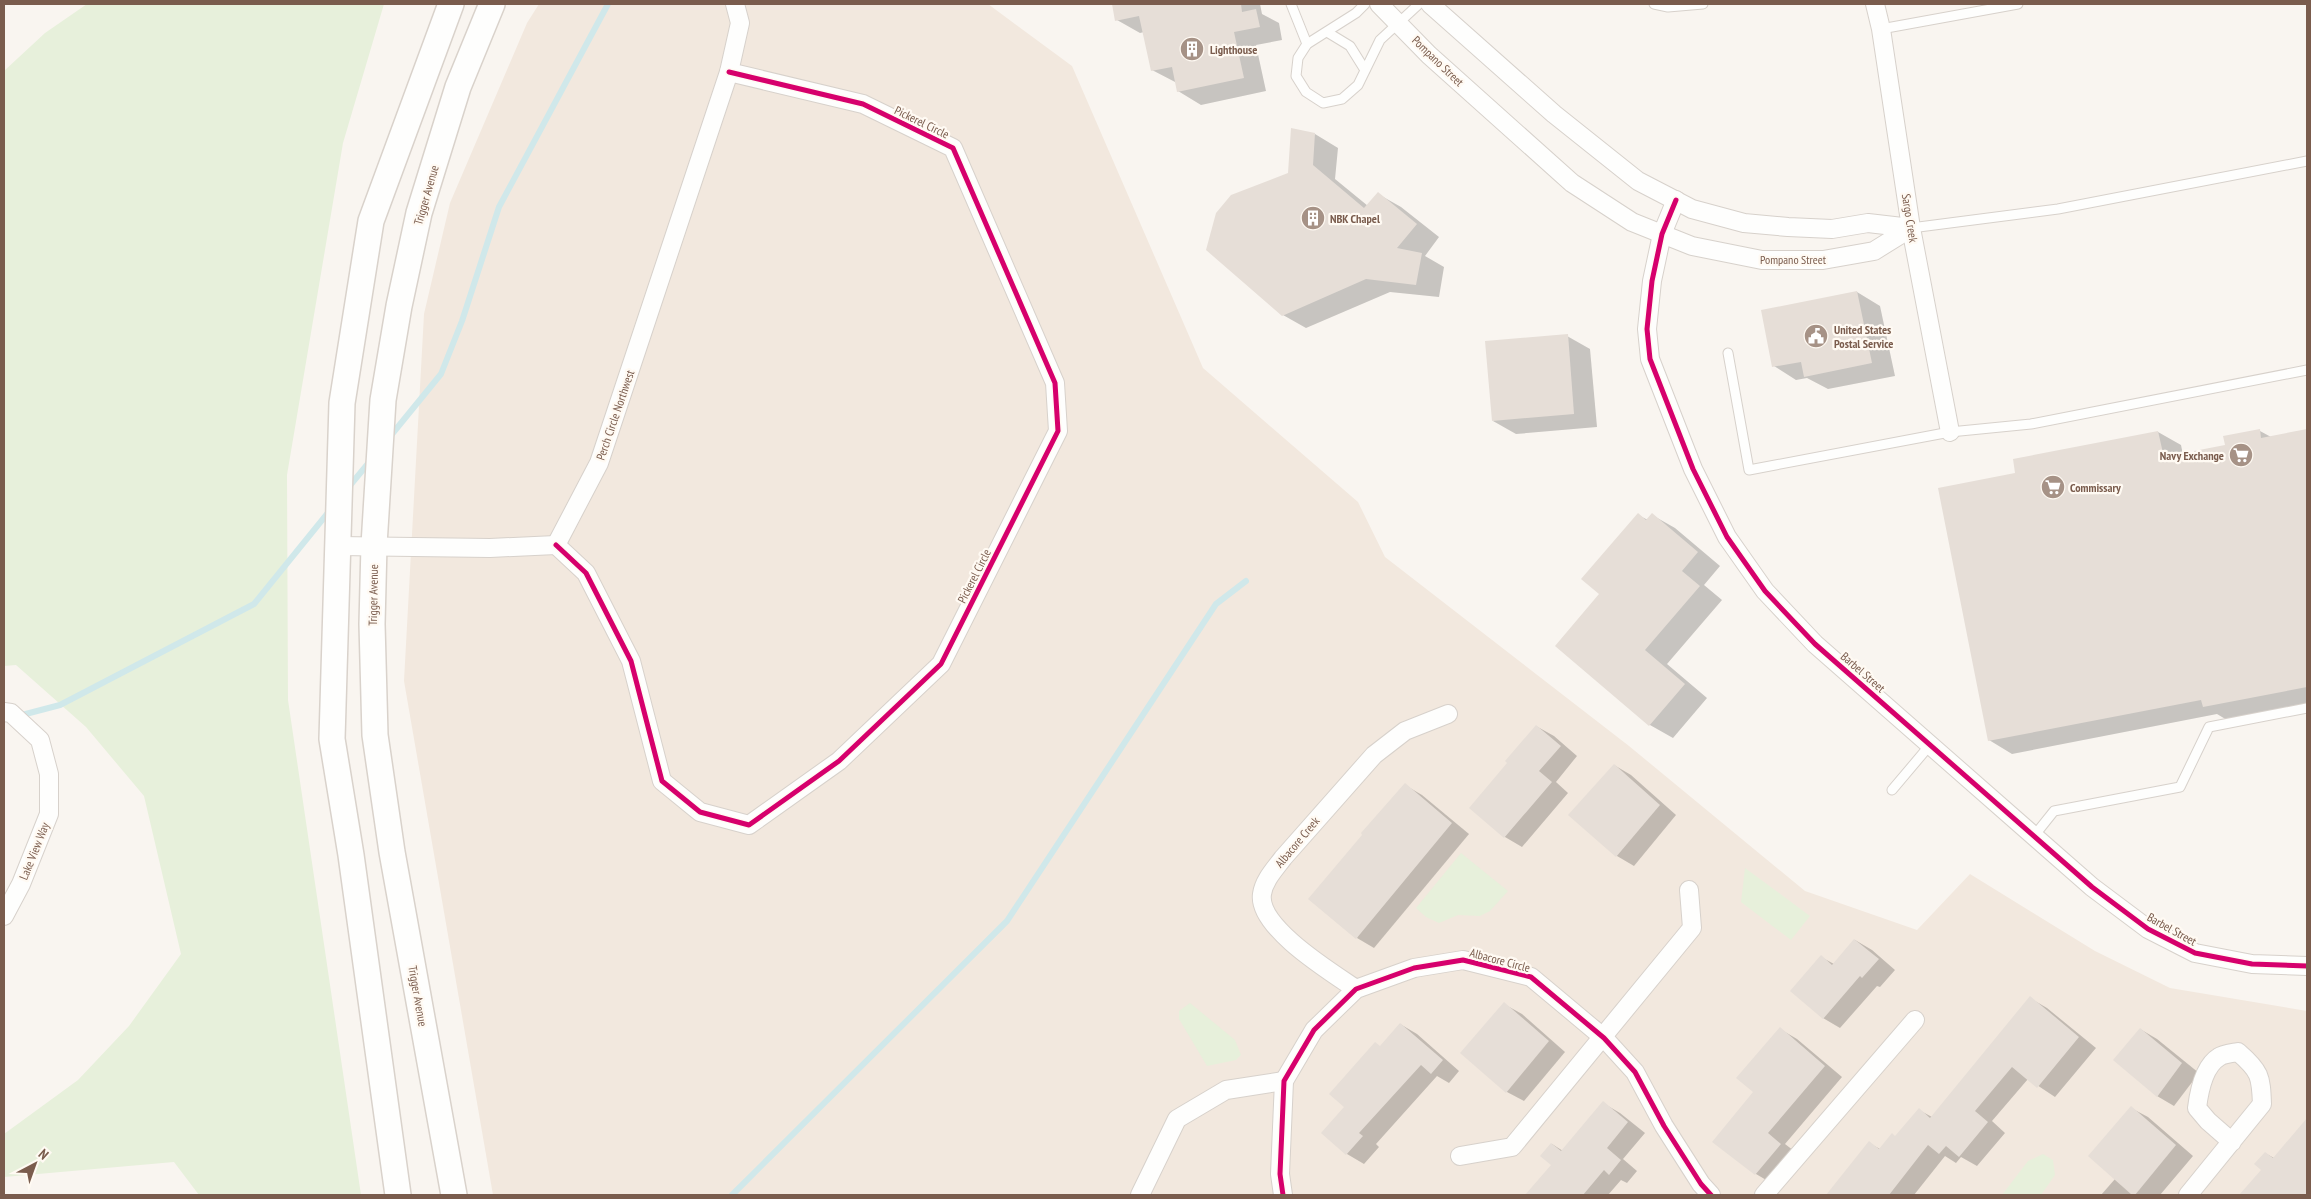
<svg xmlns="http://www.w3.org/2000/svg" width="2311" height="1199" viewBox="0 0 2311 1199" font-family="'PT Sans Narrow',sans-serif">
	<rect width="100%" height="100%" fill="#f9f5f0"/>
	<path fill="#f2e8de" d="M539,4h449l84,62 131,302 155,134 27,55 244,189 176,145 112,39 53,-56 125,77 75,37 137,23v184h-1814l-89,-514 20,-367 26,-111 77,-180z"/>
	<g fill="#e7f0db">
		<path d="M87,4h297l-41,139 -56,332 1,225 73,495h-162l-25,-33 -170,15v-43l74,-54 51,-54 52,-72 -37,-158 -58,-69 -70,-62 -12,1v-595l41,-38z"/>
		<path d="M1461,853l47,38 -18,20 -10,5 -22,-1 -19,8 -13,-6 -10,-9z"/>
		<path d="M1745,868l65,48 -19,24 -50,-38z"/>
		<path d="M1190,1003l45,37 6,15 -5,5 -29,6 -28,-47v-8z"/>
		<path d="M2043,1154l10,6 2,15 -14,20h-39l26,-34z"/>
	</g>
	<g fill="#0003">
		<path d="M1113,4h147l2,10 17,9 3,17 -26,5 10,46 -65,14 -23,-14 -1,-8 -25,-13 -8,-38 -4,1 -23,-13z"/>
		<path d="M1315,134l23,14 -3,31 33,27 10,-12 23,13 38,30 -14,19 19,11 -5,30 -49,-5 -84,36 -23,-13 6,-141z"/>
		<path d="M1857,292l23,14 15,70 -67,13 -21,-11 -11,2 -22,-14z"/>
		<path d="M1567,336l23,13 7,78 -81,7 -23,-13z"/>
		<path d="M2307,430v274l-80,16 -10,-6 -205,40 -23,-14 28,-266 141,-42 23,13 3,15 42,-14 34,-15 11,6z"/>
		<path d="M1638,515l10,5 4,-5 23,13 45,38 -16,19 18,15 -55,64 40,34 -34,40 -23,-13 -93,-80 44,-51z"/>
		<path d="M1536,726l18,10 23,20 -21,26 12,11 -46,54 -17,-10 -35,-29 39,-45z"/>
		<path d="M1614,765l17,10 45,40 -42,51 -17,-10z"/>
		<path d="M1405,785l17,10 47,39 -95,114 -17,-10z"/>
		<path d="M1855,940l17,10 23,20 -15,17 -3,-1 -37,42 -17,-10 -2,-61 13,7z"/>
		<path d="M2030,998l17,10 49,40 -41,49 -27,-18 -36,42 13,12 -28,33 -16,-9 -5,6 -11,-7 -31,39h-87l42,-52 11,6 16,-12 23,-27 13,7z"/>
		<path d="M1504,1004l18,10 43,38 -41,49 -17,-9z"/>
		<path d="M1400,1024l17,10 42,37 -10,12 -12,-7 -61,68 3,3 -15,17 -17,-10 -1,-47z"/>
		<path d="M1780,1029l17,10 45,38 -57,67 13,10 -25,30 -17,-10 -42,-32 40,-50z"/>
		<path d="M2140,1029l17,10 42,34 -25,33 -17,-10z"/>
		<path d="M1603,1103l17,10 25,20 -22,26 14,12 -10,12 -6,-3 -13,15h-82l27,-30 -1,-21 11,7z"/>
		<path d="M2131,1108l17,9 45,39 -33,39h-59l14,-16z"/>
		<path d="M2307,1120v75h-66l22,-26 2,-16 9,5z"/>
	</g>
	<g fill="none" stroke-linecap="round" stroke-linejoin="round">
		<g stroke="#d0e8ea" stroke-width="6">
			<path d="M388,439l53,-65 21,-53 37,-114 109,-203"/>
			<path d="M347,489l24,-29"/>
			<path d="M18,716l42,-11 194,-101 77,-95"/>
			<path d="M732,1195l275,-274 209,-317 30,-23"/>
		</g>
	</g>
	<g fill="#e6ded7">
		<path d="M1112,4h129l1,8 14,-3 4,18 -26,5 10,46 -67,14 -5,-25 -21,4 -12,-55 -24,5z"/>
		<path d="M1291,128l24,5 -2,32 51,43 14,-16 39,32 -20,24 25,5 -6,32 -50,-6 -84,37 -76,-66 10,-37 15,-18 57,-22z"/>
		<path d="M1857,291l15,72 -68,14 -3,-15 -29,5 -11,-57z"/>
		<path d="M1568,334l6,80 -82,7 -7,-80z"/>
		<path d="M2260,429l1,9 46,-9v258l-104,20 -2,-7 -213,41 -50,-253 77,-15 -2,-14 145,-28 7,31 30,-6 -1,-5 31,-6 -2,-9z"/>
		<path d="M1638,513l8,7 6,-7 46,39 -16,19 18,15 -55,64 40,34 -36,42 -94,-80 44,-52 -18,-15z"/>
		<path d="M1536,725l25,21 -22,25 13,11 -48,56 -35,-30 38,-45 -2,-2z"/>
		<path d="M1614,764l46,41 -44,52 -48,-42z"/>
		<path d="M1405,783l47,40 -96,116 -48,-40 54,-64 -1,-2z"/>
		<path d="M1854,939l25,20 -17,19 -2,-2 -37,43 -33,-28 31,-36 11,10z"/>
		<path d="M2030,996l49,41 -42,51 -25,-21 -37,44 13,11 -29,35 -13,-11 -7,8 -11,-9 -39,50h-63l43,-54 10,8 13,-16 3,3 24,-28 11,10z"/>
		<path d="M1504,1002l45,39 -43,52 -46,-40z"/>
		<path d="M1400,1023l43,37 -12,14 -10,-9 -62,68 4,3 -17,19 -25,-22 23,-26 -15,-13 46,-52 5,4z"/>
		<path d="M1780,1027l45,39 -57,67 13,11 -26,31 -43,-33 41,-50 -17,-14z"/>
		<path d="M2140,1028l42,35 -25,34 -44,-37z"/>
		<path d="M1603,1101l25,21 -21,26 14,12 -12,15 -5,-5 -21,25h-58l26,-30 -11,-9 11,-13 10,8z"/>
		<path d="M2131,1106l45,39 -41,50h-3l-44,-39z"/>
		<path d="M2307,1118v77h-68l22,-25 -7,-6 11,-12 8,6z"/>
	</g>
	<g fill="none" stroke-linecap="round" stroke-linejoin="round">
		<g stroke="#d7d1cb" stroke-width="11">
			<g id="service">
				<path d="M1291,4l16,40"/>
				<path d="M1365,4l-9,9 -49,31 -9,14 -2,18 10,16 17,11 19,-4 16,-14 22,-45 39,-36"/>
				<path d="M1654,4l14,3 35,-3"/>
				<path d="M1881,29l137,-25"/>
				<path d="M1327,32l23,14 15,24"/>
				<path d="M1911,228l147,-19 249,-48"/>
				<path d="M1728,353l21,117 201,-38 81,-8 276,-54"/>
				<path d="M1892,790l38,-45"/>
				<path d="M2034,836l20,-25 126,-24 29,-60 98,-19"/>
			</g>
		</g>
		<g stroke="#d7d1cb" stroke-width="20">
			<g id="minor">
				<path d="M1379,4l50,51 143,128 60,39 60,24 70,14h61l51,-9 37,-23"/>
				<path d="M1430,4l124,110 84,67 54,28 52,14 44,4 44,2 36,-6 43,5"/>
				<path d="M1875,4l6,25 30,199 39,204"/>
				<path d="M1676,200l-14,34 -10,47 -5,48 3,30 43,110 34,68 38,54 50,53 277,243 56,42 47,24 57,11 55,2"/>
				<path d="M556,545l30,28 45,88 31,120 38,31 49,13 90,-64 102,-97 117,-233 -3,-48 -102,-235 -90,-44 -134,-32"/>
				<path d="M556,545l43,-82 130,-391 11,-49 -5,-19"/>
				<path d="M338,546l152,2 66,-3"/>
				<path d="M4,712l7,1 29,27 9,34v40l-28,70 -17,32"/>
				<path d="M1356,989c-25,-17 -99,-62 -94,-95 2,-14 13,-25 21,-36l91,-103 31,-24 43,-17"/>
				<path d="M1460,1156l52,-9 180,-219 -3,-38"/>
				<path d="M1140,1195l37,-76 49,-29 58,-9"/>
				<path d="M1283,1195l-3,-21 4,-93 30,-51 42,-41 58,-21 49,-8 68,17 73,61 31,34 29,54 37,58 10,11"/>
				<path d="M1764,1195l151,-175"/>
				<path d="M2188,1195l74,-91c-1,-28 -2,-33 -24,-52 -5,1 -15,2 -19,5 -15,9 -20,35 -22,51l11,13 24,21"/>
			</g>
		</g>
		<g stroke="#d9d2cb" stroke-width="28">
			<g id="secondary">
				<path d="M398,1195l-47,-340 -19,-116 10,-336 29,-182 80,-217"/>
				<path d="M454,1195l-62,-343 -17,-117 -3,-111 2,-79 9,-145 16,-94 20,-93 39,-126 34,-83"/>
			</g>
		</g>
		<use href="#service" stroke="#fefefd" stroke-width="9"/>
		<use href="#minor" stroke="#fefefd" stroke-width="18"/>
		<use href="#secondary" stroke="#fefefd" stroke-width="25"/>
		<g stroke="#fffaf3" stroke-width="8">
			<g id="cycleway">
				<path d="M1676,200l-14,34 -10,47 -5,48 3,30 43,110 34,68 38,54 50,53 277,243 56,42 47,24 57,11 55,2"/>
				<path d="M556,545l30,28 45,88 31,120 38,31 49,13 90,-64 102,-97 117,-233 -3,-48 -102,-235 -90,-44 -134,-32"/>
				<path d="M1283,1195l-3,-21 4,-93 30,-51 42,-41 58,-21 49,-8 68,17 73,61 31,34 29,54 37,58 10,11"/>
			</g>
		</g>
		<use href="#cycleway" stroke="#d6006c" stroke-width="5"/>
	</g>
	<defs>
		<g id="building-disc" transform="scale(1.25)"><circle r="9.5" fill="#a69286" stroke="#fffaf3"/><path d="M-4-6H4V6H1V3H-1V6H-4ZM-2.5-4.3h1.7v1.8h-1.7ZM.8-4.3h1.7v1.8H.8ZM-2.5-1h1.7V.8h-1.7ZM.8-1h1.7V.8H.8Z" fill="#fff"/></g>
		<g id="civic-disc" transform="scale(1.25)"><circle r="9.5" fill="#a69286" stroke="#fffaf3"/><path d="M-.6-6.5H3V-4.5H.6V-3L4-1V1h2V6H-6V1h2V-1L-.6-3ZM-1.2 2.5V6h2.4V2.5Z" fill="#fff"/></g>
		<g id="supermarket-disc" transform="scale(1.25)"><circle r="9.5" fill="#a69286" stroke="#fffaf3"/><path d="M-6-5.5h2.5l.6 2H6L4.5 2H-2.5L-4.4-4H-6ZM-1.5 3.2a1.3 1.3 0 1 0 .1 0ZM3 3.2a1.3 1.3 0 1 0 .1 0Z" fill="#fff"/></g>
	</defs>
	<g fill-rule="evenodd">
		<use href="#building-disc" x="1192" y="49"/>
		<use href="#building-disc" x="1313" y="218"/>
		<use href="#civic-disc" x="1816" y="336"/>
		<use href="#supermarket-disc" x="2241" y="455"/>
		<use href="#supermarket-disc" x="2053" y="487"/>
	</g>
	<g text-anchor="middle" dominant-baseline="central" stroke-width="4.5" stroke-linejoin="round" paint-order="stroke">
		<g font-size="12" font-weight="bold" fill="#7a5c4d" stroke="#fffaf3" text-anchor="start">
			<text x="1210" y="49">Lighthouse</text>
			<text x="1330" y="218">NBK Chapel</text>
			<text x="1834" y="329">United States<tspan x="1834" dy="14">Postal Service</tspan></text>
			<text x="2224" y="455" text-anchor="end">Navy Exchange</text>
			<text x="2070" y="487">Commissary</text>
		</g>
		<g font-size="12" fill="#7a5c4d" stroke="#fffaf3">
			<text transform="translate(1438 61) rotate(44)">Pompano Street</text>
			<text transform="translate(922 122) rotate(26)">Pickerel Circle</text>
			<text transform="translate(426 195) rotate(-74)">Trigger Avenue</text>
			<text transform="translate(1910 218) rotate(81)">Sargo Creek</text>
			<text x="1793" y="259">Pompano Street</text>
			<text transform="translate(615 415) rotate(-71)">Perch Circle Northwest</text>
			<text transform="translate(974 576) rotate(-63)">Pickerel Circle</text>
			<text transform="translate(373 595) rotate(-89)">Trigger Avenue</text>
			<text transform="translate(1863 672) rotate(41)">Barbel Street</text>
			<text transform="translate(1297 842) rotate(-50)">Albacore Creek</text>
			<text transform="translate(34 851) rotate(-68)">Lake View Way</text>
			<text transform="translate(2172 929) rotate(29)">Barbel Street</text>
			<text transform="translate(1500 960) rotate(15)">Albacore Circle</text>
			<text transform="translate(418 996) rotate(80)">Trigger Avenue</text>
		</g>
	</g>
	<rect width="2311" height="1199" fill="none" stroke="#7a5c4d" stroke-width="10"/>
	<g transform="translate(35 1164) rotate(41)" stroke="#fffaf3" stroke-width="4" paint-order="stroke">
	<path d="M0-4L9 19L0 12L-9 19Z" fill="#7a5c4d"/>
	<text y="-8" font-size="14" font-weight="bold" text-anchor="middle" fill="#7a5c4d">N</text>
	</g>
</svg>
